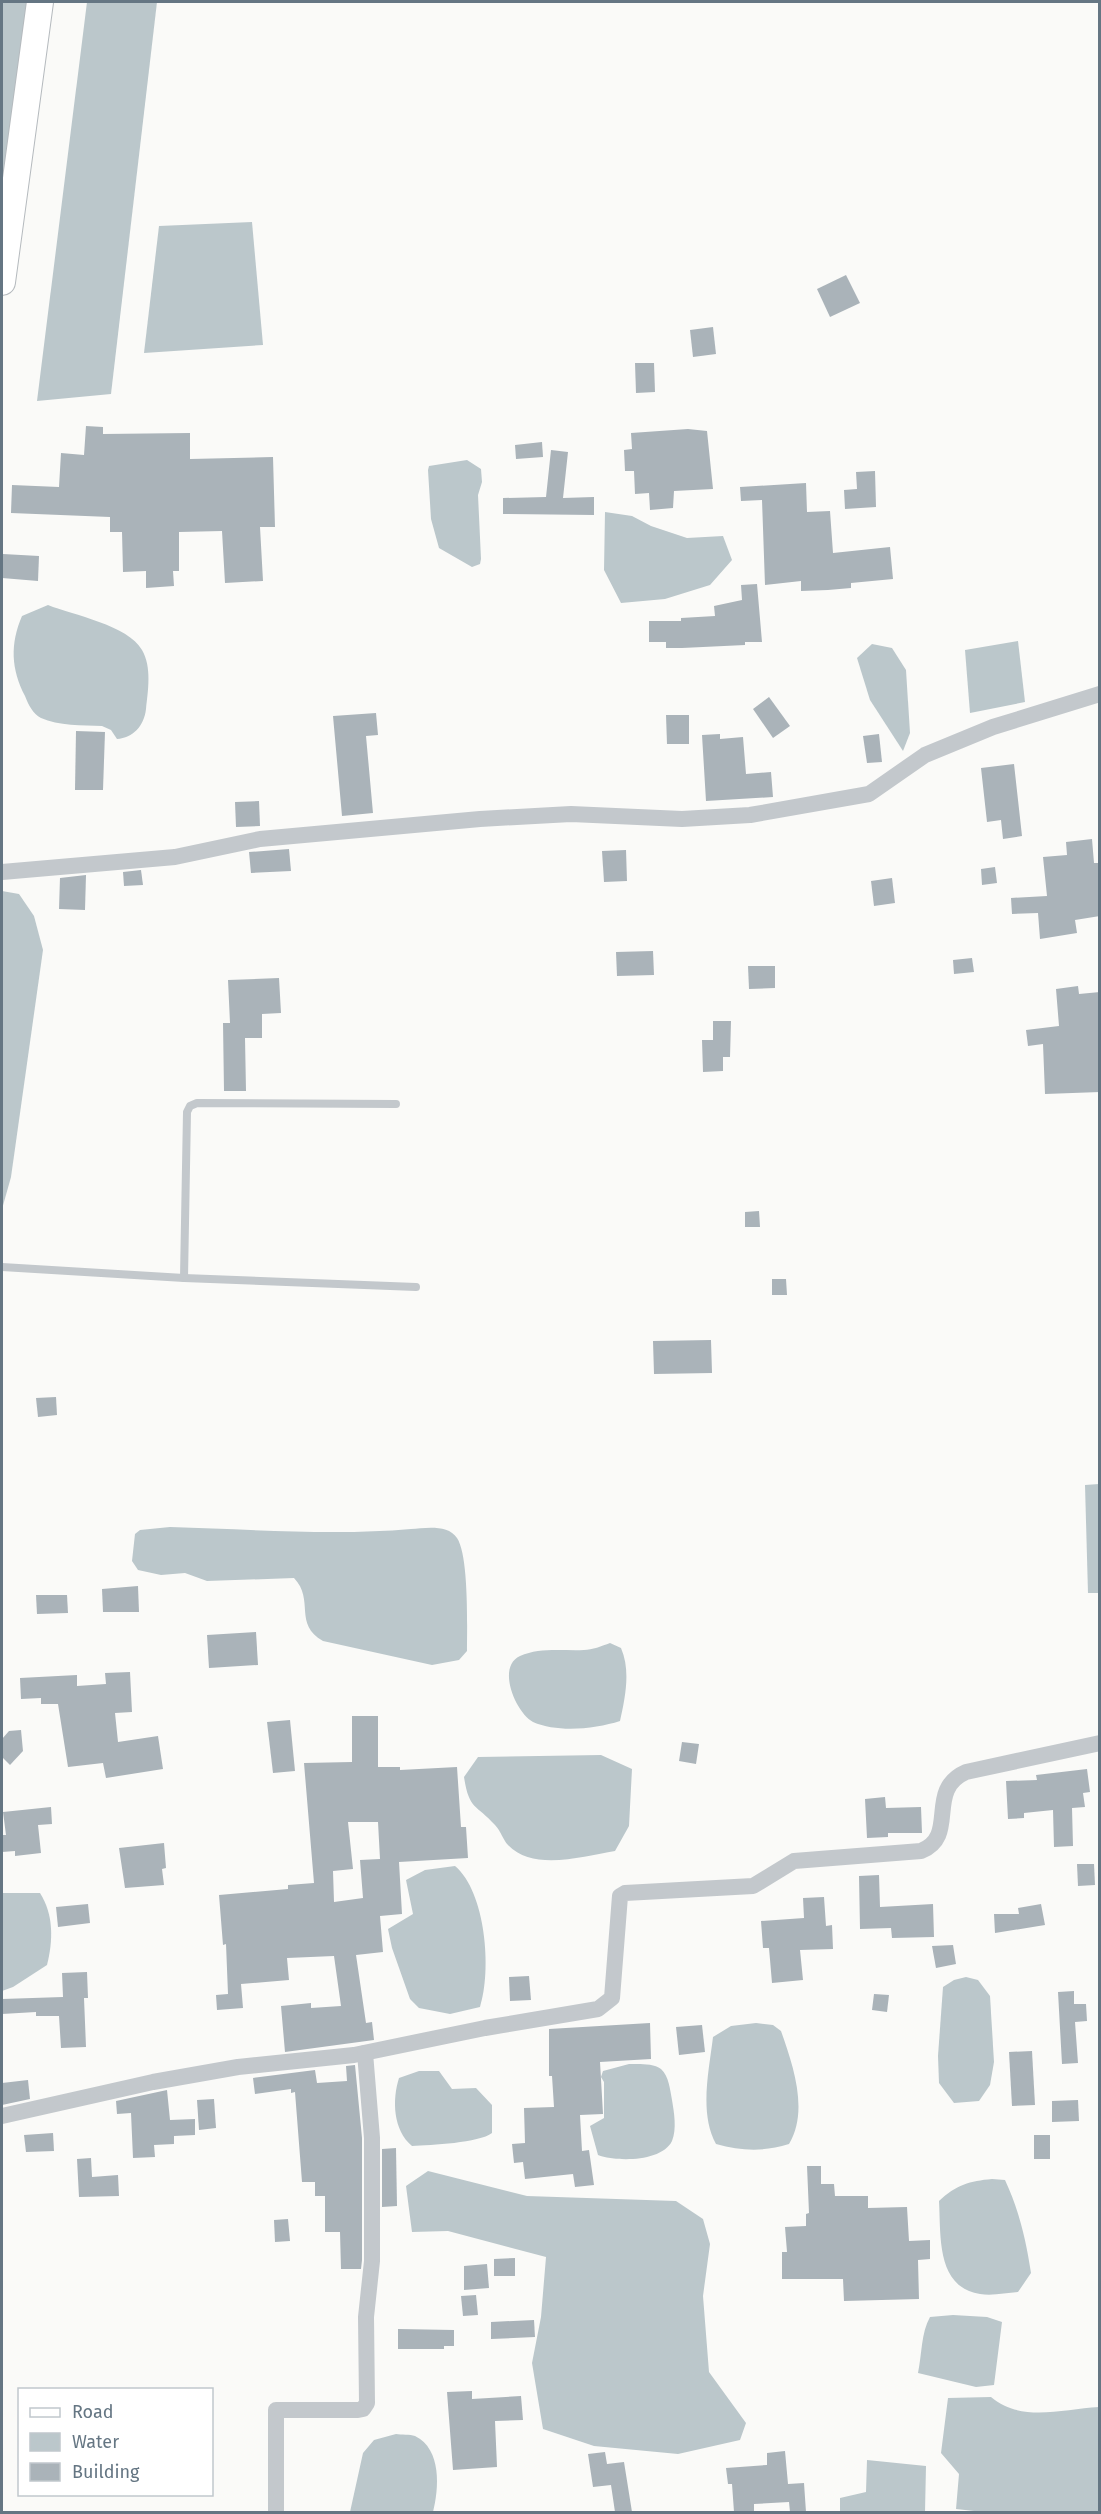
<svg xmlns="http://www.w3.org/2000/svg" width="1101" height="2514" viewBox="0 0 1101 2514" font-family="'Fira Sans',sans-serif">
	<rect width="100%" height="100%" fill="#fafaf8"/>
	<g fill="#bbc7cb">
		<path d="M2,2h33l-33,188z"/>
		<path d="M87,2h70l-46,392 -74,7z"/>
		<path d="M252,222l11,123 -119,8 15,-127z"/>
		<path d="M467,460l14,9 1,13 -4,13 3,64 -1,5 -8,3 -33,-19 -8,-29 -3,-49 1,-4z"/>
		<path d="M605,512l27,4 19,10 36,12 36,-2 9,24 -22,25 -45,14 -44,4 -17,-33z"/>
		<path d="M48,605c25,10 80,20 94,45 10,17 6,41 4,59 -2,17 -13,29 -29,30l-6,-9 -9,-4c-19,-1 -44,0 -61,-8 -8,-4 -13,-14 -16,-22 -14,-27 -15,-52 -3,-80z"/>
		<path d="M1018,641l7,61 -55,11 -5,-63z"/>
		<path d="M872,644l20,4 14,22 4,63 -7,18 -33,-51 -13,-42z"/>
		<path d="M2,891l17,3 15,22 9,34 -32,227 -9,32z"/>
		<path d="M1099,1484v109h-11l-3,-108z"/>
		<path d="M170,1527c78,2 163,9 241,2 14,-1 37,-5 46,9 12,18 10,89 10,113l-8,9 -27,5 -109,-24c-30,-17 -8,-41 -29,-63l-87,3 -22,-8 -24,2 -23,-5 -6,-9 3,-27 5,-4z"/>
		<path d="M610,1643l11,5c10,23 4,50 -1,73 -25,8 -62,12 -87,1 -17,-9 -37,-55 -13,-66 20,-9 43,-5 64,-6 8,0 18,-4 26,-7z"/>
		<path d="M601,1755l31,14 -3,57 -14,25c-32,5 -81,21 -107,-6 -5,-5 -7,-14 -13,-20 -19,-21 -26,-15 -31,-48l14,-20z"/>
		<path d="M455,1866c31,26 37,105 25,141l-30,7 -31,-6 -9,-9 -18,-51 -4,-19 25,-15 -7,-34 19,-10z"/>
		<path d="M2,1893h38c14,22 13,48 7,72l-34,22 -11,4z"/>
		<path d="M966,1977l12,3 12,16 4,66 -4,23 -11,16 -25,2 -15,-20 -1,-27 5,-69 11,-7z"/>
		<path d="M756,2023l17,2 8,6c12,34 28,80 8,113 -26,8 -47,7 -73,0 -17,-31 -7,-73 -3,-107l18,-11z"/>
		<path d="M629,2064c10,0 24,-1 32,5 8,7 9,21 11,31 2,12 5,29 0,41 -10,21 -56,21 -74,14l-8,-29 14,-8v-36l-3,-5 2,-6z"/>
		<path d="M419,2071h20l13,18 24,-1 16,17v28c-13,10 -61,12 -80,13 -19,-16 -20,-46 -13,-68z"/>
		<path d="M428,2171l99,25 149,5 27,18 7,25 -7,52 6,76 37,51 -6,17 -62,14 -84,-8 -51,-17 -11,-66 9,-46 5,-60 -98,-26 -36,1 -6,-46z"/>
		<path d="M992,2179l13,1c14,30 21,60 26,93l-13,19c-12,1 -26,4 -38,2 -44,-7 -39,-58 -41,-93 17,-16 31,-20 53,-22z"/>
		<path d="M953,2315l34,2 15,5 -8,63 -18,2 -58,-14c4,-19 3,-40 12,-56z"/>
		<path d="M991,2397c31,26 71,12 108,10v105h-116l-27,-3 3,-35 -18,-21 7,-55z"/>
		<path d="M396,2434c5,1 14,0 19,2 27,13 24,53 18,76h-83l13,-59 11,-13z"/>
		<path d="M867,2460l59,6 -1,46h-85v-14l26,-6z"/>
	</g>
	<g fill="#aab3b9" fill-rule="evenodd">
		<path d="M846,275l14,28 -30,14 -13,-28z"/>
		<path d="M713,327l3,27 -23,3 -3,-27z"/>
		<path d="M635,363h19l1,29 -19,1z"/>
		<path d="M86,426l17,1v7l87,-1v26l83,-2 2,70h-15l3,54 -38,2 -3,-52 -43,1v39h-6l1,15 -28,2v-17l-23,1 -1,-40h-12v-15l-99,-4 1,-28 47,2 2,-34 23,2z"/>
		<path d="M688,429l19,2 6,58 -39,2 -1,17 -23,2 -1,-17 -14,1 -1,-23h-9l-1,-21 8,-1 -1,-16z"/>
		<path d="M542,442l1,15 -27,2 -1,-14z"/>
		<path d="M551,450l17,2 -5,46 31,-1v18l-91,-1v-16l43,-1z"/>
		<path d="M875,471l1,36 -31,2 -1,-19 13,-1 -1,-17z"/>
		<path d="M806,483l1,29 23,-1 3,42 57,-6 3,32 -42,4v5l-23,2 -27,1v-10l-36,4 -3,-85 -21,1 -1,-14z"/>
		<path d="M3,554l36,2 -1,25 -36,-3z"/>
		<path d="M757,584l5,58h-17v3l-63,3h-16v-6h-17v-21h32v-3l34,-2 -1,-10 28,-6 -1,-15z"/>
		<path d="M769,697l21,29 -17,12 -20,-29z"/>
		<path d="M376,713l2,22 -12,1 7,77 -31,3 -9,-100z"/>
		<path d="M666,715h23v29h-22z"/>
		<path d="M76,731l29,1 -2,58h-28z"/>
		<path d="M720,734v5l23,-2 3,37 25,-2 2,25 -67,4 -4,-66z"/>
		<path d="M879,734l3,28 -15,1 -4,-27z"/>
		<path d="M1014,764l8,72 -19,3 -2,-19 -14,2 -6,-54z"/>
		<path d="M259,801l1,25 -24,1 -1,-25z"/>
		<path d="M1092,839l2,24h6v53l-25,4 2,13 -37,6 -2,-26 -26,1 -1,-16 36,-2 -4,-39 24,-2 -1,-13z"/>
		<path d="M289,849l2,22 -40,2 -2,-21z"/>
		<path d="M626,850l1,31 -23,1 -2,-31z"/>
		<path d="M995,867l2,16 -15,2 -1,-16z"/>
		<path d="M141,870l2,15 -19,1 -1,-14z"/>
		<path d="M86,875l-1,35 -26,-1 1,-31z"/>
		<path d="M892,878l3,25 -21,3 -3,-25z"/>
		<path d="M653,951l1,24 -37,1 -1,-24z"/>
		<path d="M972,958l2,14 -20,2 -1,-14z"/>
		<path d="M748,966h27v22l-26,1z"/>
		<path d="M279,978l2,35 -19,1v24h-17l1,53h-22l-1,-68h7l-2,-43z"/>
		<path d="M1078,986l1,8 21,-2v100l-55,2 -2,-50 -15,2 -2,-16 33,-4 -3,-37z"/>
		<path d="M713,1021h18l-1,36h-7v14l-20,1 -1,-32h11z"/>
		<path d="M759,1211l1,16h-15v-15z"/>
		<path d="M772,1279h14l1,16h-15z"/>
		<path d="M711,1340l1,33 -58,1 -1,-33z"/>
		<path d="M56,1397l1,18 -19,2 -2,-19z"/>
		<path d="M138,1586l1,26h-36l-1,-23z"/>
		<path d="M36,1595h31l1,18 -31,1z"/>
		<path d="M256,1632l2,33 -49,3 -2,-33z"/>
		<path d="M130,1672l2,40 -17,1 3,29 40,-6 5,33 -57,9 -3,-15 -35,4 -10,-63h-17v-6l-20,1 -1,-21 57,-3v11l29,-2 -1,-11z"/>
		<path d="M352,1716h26v51h22v3l57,-3 4,60h5l2,31 -69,4 3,52 -22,2 3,36 -27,3 10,68 6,-1 2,18 -89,12 -4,-46 30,-3v5l30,-2 -7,-50 -47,2 2,22 -48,4 2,24 -26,2 -1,-15 12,-1 -2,-50 -3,1 -4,-50 69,-6v-4l26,-2 -10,-120 48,-1zM348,1822h30l2,37 -20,1 3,38 -29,4 -1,-31 20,-2z"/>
		<path d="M290,1720l5,51 -22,2 -6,-51z"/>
		<path d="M21,1730l2,21 -13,14 -8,-8v-18l7,-8z"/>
		<path d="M682,1742l17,2 -3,20 -17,-3z"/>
		<path d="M1087,1769l3,23 -7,1 2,14 -13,1 1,38 -19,1 -1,-37 -29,3v5l-16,1 -2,-38 31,-1 -1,-5z"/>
		<path d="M885,1797l1,11 35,-1 1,26h-34v4l-21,1 -2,-39z"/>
		<path d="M51,1807l1,17 -14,1 3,28 -26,3v-5l-13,1v-17h4l-3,-23z"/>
		<path d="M164,1843l2,25 -4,1 2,16 -39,3 -6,-40z"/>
		<path d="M1077,1864h17l1,21 -17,1z"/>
		<path d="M879,1875l1,32 53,-3 1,33 -42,1 -1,-10 -31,1 -1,-53z"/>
		<path d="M824,1897l2,29 6,-1 1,24 -33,1 3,30 -31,3 -3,-35h-6l-2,-27 43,-3 -1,-20z"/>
		<path d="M88,1904l2,19 -32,4 -2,-20z"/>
		<path d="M1041,1904l4,21 -50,8 -1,-19h25l-1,-6z"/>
		<path d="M953,1945l3,19 -20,4 -4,-22z"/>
		<path d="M87,1972l1,26h-4l2,49 -25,1 -2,-32h-23v-4l-34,2v-15l61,-2 -1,-24z"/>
		<path d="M529,1976l2,24 -21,1 -1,-24z"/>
		<path d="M1074,1991v13h12l1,17 -12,1 3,41 -16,1 -4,-72z"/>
		<path d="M874,1994l15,1 -2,17 -15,-2z"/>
		<path d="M650,2023l1,36 -51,3 3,52 -23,1 2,36 7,-1 5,35 -19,2 -2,-13 -48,5 -2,-17 -9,1 -2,-19 13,-1 -1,-35 30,-1 -2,-31h-3v-47z"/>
		<path d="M702,2025l3,27 -26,3 -3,-28z"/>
		<path d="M1032,2051l3,54 -23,1 -3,-54z"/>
		<path d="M355,2065l7,73v122l-1,9h-20l-1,-37h-15v-36h-10v-14h-13l-7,-90 -4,1v-4l-36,5 -2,-16 62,-8 2,13 30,-2 -1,-15z"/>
		<path d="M28,2080l2,19 -28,6v-22z"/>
		<path d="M167,2090l3,30 25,-1v16l-21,1v8l-20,1 1,12 -22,1 -2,-45 -14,1 -1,-13z"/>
		<path d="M214,2099l2,29 -17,2 -2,-30z"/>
		<path d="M1078,2100l1,21 -27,1v-21z"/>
		<path d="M53,2133l1,18 -28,1 -2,-17z"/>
		<rect x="1034" y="2135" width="16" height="24"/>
		<path d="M396,2148l1,58 -15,1v-58z"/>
		<path d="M91,2158l1,19 26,-2 1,21 -40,1 -2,-38z"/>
		<path d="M807,2166h14v18h13l1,12h33v12l39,-1 2,34 21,-1v19l-12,1 1,39 -75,2 -1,-22h-61v-27h5l-2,-25 21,-1v-12l3,-1z"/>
		<path d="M288,2219l2,22 -15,1 -1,-22z"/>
		<path d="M515,2258v18h-21v-17z"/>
		<path d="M487,2264l2,24 -25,2v-24z"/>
		<path d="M476,2295l2,20 -15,1 -2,-20z"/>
		<path d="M534,2320l1,17 -44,2v-17z"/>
		<path d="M398,2329l56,1v16h-10v3h-46z"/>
		<path d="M472,2391v8l49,-3 2,24 -28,1 2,46 -44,3 -6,-78z"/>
		<path d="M785,2451l3,33 16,-1 2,29h-16l-1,-10 -35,2v8h-20l-2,-28h-4l-2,-16 41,-3v-12z"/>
		<path d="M605,2452l2,12 17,-2 8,50h-17l-4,-27 -18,2 -5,-33z"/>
	</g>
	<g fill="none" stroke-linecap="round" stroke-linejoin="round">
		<g stroke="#b5babe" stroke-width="28">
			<path id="primary" d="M2,282l38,-280"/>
		</g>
		<g stroke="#c3c8cc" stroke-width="8">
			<path d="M2,1267l182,11 232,9"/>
			<path d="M184,1278l3,-166 3,-6 7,-3 199,1"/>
		</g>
		<g stroke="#c3c8cc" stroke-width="16">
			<path d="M2,872l173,-15 85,-18 220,-20 91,-5 111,5 68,-4 119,-21 56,-39 68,-28 107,-33"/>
			<path d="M2,2116l151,-34 85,-15 116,-12 131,-27 113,-19 14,-11 8,-102 5,-3 128,-7 41,-25 127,-10c38,-15 4,-61 45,-79l134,-29"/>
			<path d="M276,2512v-102h82l5,-1 4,-6 -1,-86 6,-56v-123l-7,-85"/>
		</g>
		<use href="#primary" stroke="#fff" stroke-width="26"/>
	</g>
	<rect width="1101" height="2514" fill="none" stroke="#657683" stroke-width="6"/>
	<rect x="18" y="2388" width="195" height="108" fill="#ffffff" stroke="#c1c8cd" stroke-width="1.5"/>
	<rect x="30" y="2408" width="30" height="9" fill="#ffffff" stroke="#c1c8cd" stroke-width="1.5"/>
	<text x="72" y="2418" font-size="18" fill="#657683">Road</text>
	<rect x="30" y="2433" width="30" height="18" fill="#bbc7cb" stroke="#c1c8cd" stroke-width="1.5"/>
	<text x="72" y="2448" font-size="18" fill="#657683">Water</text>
	<rect x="30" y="2463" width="30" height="18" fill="#aab3b9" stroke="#c1c8cd" stroke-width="1.5"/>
	<text x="72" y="2478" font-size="18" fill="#657683">Building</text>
</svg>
